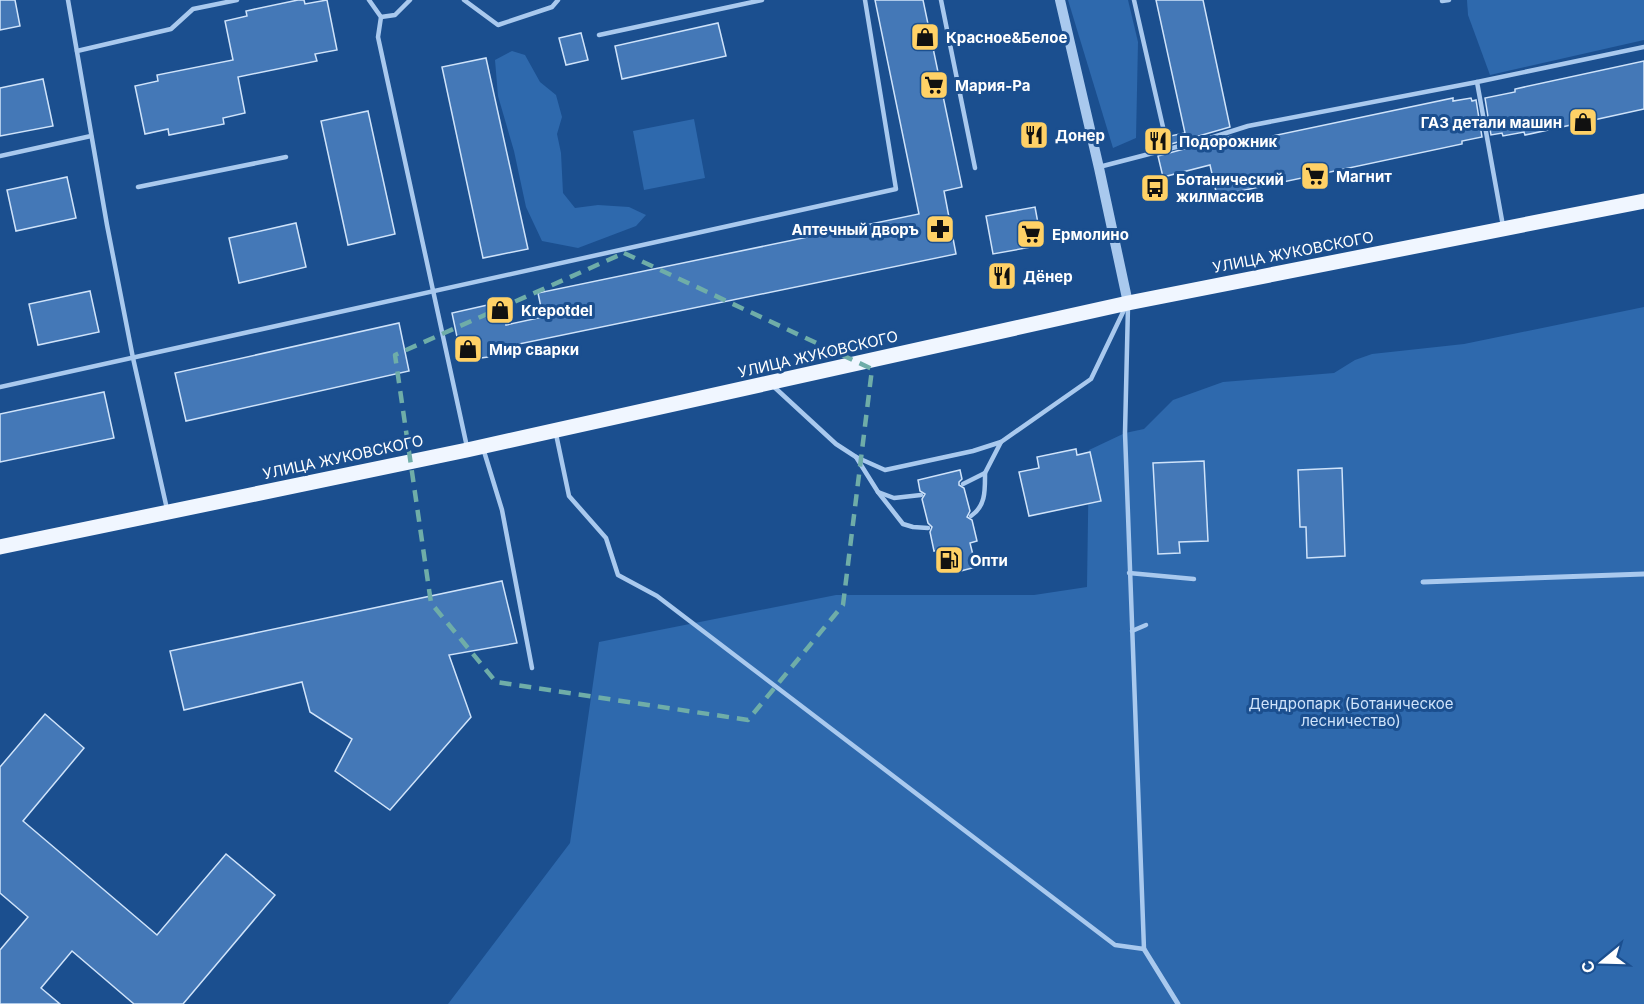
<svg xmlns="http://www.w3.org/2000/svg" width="1644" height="1004" viewBox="0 0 1644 1004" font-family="Inter,sans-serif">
	<rect width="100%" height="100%" fill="#1b4f8f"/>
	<g fill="#2e69ad">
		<path d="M1068,0h60l10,42 -2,96 -23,10z"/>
		<path d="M1467,0h177v40l-154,35 -22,-60z"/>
		<path d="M512,51l13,4 15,27 16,13 6,22 -5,17 4,19 2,40 12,15 23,-3 31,2 17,8 -10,11 -58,22 -36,-7 -16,-34 -12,-56 -16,-55 -3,-36z"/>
		<path d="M694,119l11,59 -61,12 -11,-59z"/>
		<path d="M1644,307v697h-1196l122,-161 29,-201 237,-47h198l53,-8 2,-137 36,-17 19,-4 29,-29 50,-18 111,-9 21,-13 17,-6 92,-10z"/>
	</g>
	<g fill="#4478b7" stroke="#cfe3fa" stroke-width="1.5">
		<path d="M0,0h15l5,26 -20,4z"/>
		<path d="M298,0h6l1,4 22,-4 10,50 -22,4 2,7 -79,16 7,36 -22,5 1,6 -55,11 -1,-6 -23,5 -10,-48 23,-5 -1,-6 76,-15 -8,-39 22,-5 -1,-5z"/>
		<path d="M875,0h48l39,187 -18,4 12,63 -457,94 -4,6 -7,3 -7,1 -8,-4 -12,2 -9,-43 49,-11 5,23 37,-8 -5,-24 381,-79z"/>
		<path d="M1156,0h47l27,127 -59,17 -1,-8 15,-3z"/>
		<path d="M718,23l8,33 -104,23 -7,-33z"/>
		<path d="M581,33l7,27 -22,5 -7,-27z"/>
		<path d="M486,58l42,191 -45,9 -41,-191z"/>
		<path d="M1644,61v48l-119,26 -1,-3 -21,4 -1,-3 -11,2 -6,-37 30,-6v-3z"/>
		<path d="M43,79l10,47 -53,10v-48z"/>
		<path d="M1453,98v3l18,-3 1,3 4,-1 6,37 -20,4v3l-245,52 -7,-31 -47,12 -5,-21 74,-20 2,8z"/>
		<path d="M368,111l27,123 -47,11 -27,-124z"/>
		<path d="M67,177l9,41 -60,13 -9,-41z"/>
		<path d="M1035,207l7,38 -49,9 -7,-38z"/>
		<path d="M296,223l10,44 -67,16 -10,-45z"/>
		<path d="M90,291l9,41 -61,13 -9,-41z"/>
		<path d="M399,323l10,48 -223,50 -11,-48z"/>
		<path d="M104,392l10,46 -114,24v-48z"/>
		<path d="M1076,449l1,6 13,-3 11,49 -72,15 -10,-44 20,-4 -2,-11z"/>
		<path d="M1204,461l4,80 -29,1 1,11 -22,1 -5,-91z"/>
		<path d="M1342,468l3,88 -38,2 -1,-31h-6l-2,-57z"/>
		<path d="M960,470l2,9 -3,3v3l5,3 6,23 -3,6 5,3 5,21 -7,2 6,24 -23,6 -6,-25 -13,3 -4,-19 2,-5 -4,-4 -6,-24 3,-5 -5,-3 -2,-11z"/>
		<path d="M502,581l15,62 -68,12 22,62 -81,93 -55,-39 17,-32 -42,-27 -8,-30 -118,28 -14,-59z"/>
		<path d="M45,714l39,34 -61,73 134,114 69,-81 49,41 -92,109h-49l-62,-53 -31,37 19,16h-60v-54l28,-33 -28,-24v-126z"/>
	</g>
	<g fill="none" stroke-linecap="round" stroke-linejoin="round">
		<g stroke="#a9c9ee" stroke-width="4.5">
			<path d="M68,0l39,225 26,133 34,151"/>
			<path d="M369,0l12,17 -3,20 89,410"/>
			<path d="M464,0l34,25 54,-18 6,-7"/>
			<path d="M941,0l34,168"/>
			<path d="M1134,0l34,149"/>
			<path d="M1442,1l7,-1"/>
			<path d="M381,17l14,-2 15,-15"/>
			<path d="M599,35l163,-35"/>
			<path d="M77,51l94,-22 22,-20 44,-9"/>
			<path d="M1477,82l26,144"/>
			<path d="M0,156l91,-20"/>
			<path d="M1099,167l108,-28 41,-13 229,-44 167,-35"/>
			<path d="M138,187l148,-30"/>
			<path d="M772,385l64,59 20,13 29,13 88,-19 28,-9 90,-63 34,-71"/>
			<path d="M0,387l896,-198 -31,-189"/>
			<path d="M556,434l13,62 37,42 12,37 39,21 458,349 29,4 -19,-516 3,-127"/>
			<path d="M483,448l19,62 30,158"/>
			<path d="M856,457l22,35 16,6 27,-3"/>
			<path d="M963,484l22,-11 16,-31"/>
			<path d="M878,492l25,32 10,3 15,1"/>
			<path d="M971,516c15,-10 14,-26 14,-43"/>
			<path d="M1129,573l65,6"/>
			<path d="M1132,631l14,-6"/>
		</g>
		<g stroke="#a9c9ee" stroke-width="5">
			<path d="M1423,582l221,-8"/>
			<path d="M1144,949l34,55"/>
		</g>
		<path stroke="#a9c9ee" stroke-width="10" d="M1060,0l39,168 29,135"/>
		<path stroke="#f0f6ff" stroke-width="15" d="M0,547l467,-97 661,-147 516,-102"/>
	</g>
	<path fill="none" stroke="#6fada8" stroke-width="4.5" stroke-dasharray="12 8" stroke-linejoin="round" d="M624,253l248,116 -29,236 -95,115 -252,-38 -65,-79 -36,-248z"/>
	<defs>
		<g id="shop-square" transform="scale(1.5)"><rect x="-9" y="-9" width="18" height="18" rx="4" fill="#ffd166" stroke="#1b4f8f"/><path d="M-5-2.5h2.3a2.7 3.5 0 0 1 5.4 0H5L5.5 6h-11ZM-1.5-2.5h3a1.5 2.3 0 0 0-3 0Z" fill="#111"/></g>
		<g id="supermarket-square" transform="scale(1.5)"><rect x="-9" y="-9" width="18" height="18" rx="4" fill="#ffd166" stroke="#1b4f8f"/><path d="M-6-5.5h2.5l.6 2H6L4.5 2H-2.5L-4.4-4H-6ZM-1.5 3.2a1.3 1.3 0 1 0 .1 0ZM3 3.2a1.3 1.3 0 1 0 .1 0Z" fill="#111"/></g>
		<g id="restaurant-square" transform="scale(1.5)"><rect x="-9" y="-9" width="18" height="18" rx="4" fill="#ffd166" stroke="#1b4f8f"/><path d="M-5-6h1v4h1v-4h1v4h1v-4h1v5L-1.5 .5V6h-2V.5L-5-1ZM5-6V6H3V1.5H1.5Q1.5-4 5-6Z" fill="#111"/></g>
		<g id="bus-square" transform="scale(1.5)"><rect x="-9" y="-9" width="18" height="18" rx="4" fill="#ffd166" stroke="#1b4f8f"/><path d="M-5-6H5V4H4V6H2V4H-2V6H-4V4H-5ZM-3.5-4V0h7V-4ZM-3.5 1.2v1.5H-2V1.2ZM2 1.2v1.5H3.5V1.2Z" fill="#111"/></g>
		<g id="pharmacy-square" transform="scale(1.5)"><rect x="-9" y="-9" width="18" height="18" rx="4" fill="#ffd166" stroke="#1b4f8f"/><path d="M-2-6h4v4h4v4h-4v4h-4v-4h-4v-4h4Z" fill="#111"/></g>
		<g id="fuel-square" transform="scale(1.5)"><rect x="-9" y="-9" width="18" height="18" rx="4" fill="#ffd166" stroke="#1b4f8f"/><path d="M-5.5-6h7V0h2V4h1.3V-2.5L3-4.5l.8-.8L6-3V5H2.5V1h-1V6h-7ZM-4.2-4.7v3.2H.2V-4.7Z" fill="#111"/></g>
	</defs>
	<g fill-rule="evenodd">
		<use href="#shop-square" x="925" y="37"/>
		<use href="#supermarket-square" x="934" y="85"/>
		<use href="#shop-square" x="1583" y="122"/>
		<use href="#restaurant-square" x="1034" y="135"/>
		<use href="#restaurant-square" x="1158" y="141"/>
		<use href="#supermarket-square" x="1315" y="176"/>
		<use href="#bus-square" x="1155" y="188"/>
		<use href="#pharmacy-square" x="940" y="229"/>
		<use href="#supermarket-square" x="1031" y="234"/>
		<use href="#restaurant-square" x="1002" y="276"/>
		<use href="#shop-square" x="500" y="310"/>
		<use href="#shop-square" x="468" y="349"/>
		<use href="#fuel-square" x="949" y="560"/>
	</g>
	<g text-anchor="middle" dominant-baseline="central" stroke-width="6" stroke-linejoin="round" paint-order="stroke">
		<g font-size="15" font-weight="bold" fill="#fff" stroke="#1b4f8f" text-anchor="start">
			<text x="946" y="37">Красное&amp;Белое</text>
			<text x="955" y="85">Мария-Ра</text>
			<text x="1562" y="122" text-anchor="end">ГАЗ детали машин</text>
			<text x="1055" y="135">Донер</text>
			<text x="1179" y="141">Подорожник</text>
			<text x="1336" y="176">Магнит</text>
			<text x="1176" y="179">Ботанический<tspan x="1176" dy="17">жилмассив</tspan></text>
			<text x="919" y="229" text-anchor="end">Аптечный дворъ</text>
			<text x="1052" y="234">Ермолино</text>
			<text x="1023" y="276">Дёнер</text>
			<text x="521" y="310">Krepotdel</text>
			<text x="489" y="349">Мир сварки</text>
			<text x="970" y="560">Опти</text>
		</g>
		<g font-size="15" fill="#fff" stroke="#1b4f8f">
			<text transform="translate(1293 252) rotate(-11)">УЛИЦА ЖУКОВСКОГО</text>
			<text transform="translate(818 354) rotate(-13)">УЛИЦА ЖУКОВСКОГО</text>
			<text transform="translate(343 457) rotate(-12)">УЛИЦА ЖУКОВСКОГО</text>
		</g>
		<g font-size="15" fill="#cfe3fa" stroke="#1b4f8f">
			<text x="1351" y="703">Дендропарк (Ботаническое<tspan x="1351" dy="17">лесничество)</tspan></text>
		</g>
	</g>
	<g transform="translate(1602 962) rotate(251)" stroke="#1b4f8f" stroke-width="4.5" paint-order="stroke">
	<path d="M0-4.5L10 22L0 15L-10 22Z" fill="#ffffff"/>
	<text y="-9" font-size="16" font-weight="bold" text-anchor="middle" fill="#ffffff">С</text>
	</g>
</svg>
